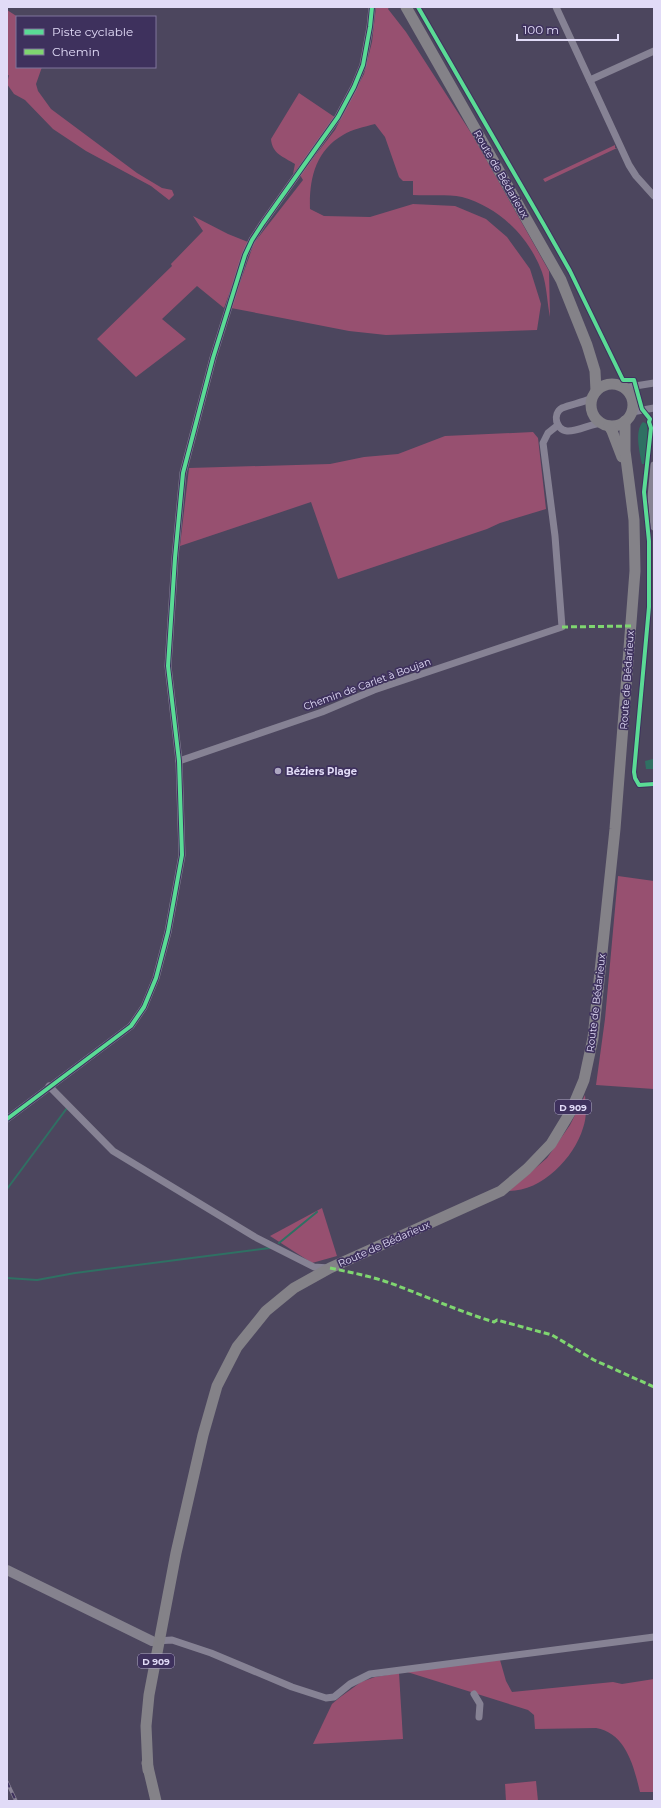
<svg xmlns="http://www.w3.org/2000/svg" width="661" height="1808" viewBox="0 0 661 1808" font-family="Montserrat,sans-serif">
	<rect width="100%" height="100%" fill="#4c465e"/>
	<g fill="#975070">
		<path d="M376,7h13l-1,2 18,23 67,104 76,135 1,46c-3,-14 -3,-31 -8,-45 -13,-35 -43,-65 -80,-75 -15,-3 -33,-1 -49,-2v-14h-10l-4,-4 -14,-40 -10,-13c-11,3 -23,5 -32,11 -28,16 -34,45 -33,74l14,7 46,1 43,-13 42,2 31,13 21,18 23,32 11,35 -4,26 -151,5 -37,-4 -118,-23 23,-65 49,-63 -3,-5 35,-45 29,-56 8,-32z"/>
		<path d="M7,10l11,7 -1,50h25l-6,17 2,7 13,18 86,64 25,15 10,2 2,5 -5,5 -18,-14 -65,-35 -33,-22 -28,-29 -11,-6 -7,-10 2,-9 -2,1z"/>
		<path d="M299,93l37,25 -43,56 2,-10c-11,-7 -23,-10 -24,-25z"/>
		<path d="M615,145v3h2l-72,34 -2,-3z"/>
		<path d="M193,216l35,18 20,8 -24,66 -27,-22 -35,33 24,20 -50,38 -39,-38 75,-73 -1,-2 32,-33z"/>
		<path d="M533,432l5,6 8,71 -46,14 -13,6 -149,50 -27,-77 -131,44 9,-78 141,-4 34,-7 34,-3 47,-18z"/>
		<path d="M618,876l36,5v208l-58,-4 9,-66z"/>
		<path d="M585,1095c1,12 2,22 -2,33 -9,30 -41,63 -74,63l38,-33 23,-33z"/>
		<path d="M322,1208l15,48 -25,7 -42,-27z"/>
		<path d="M500,1660l6,21 6,11 101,-10 9,2 32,-5v113h-14c-6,-25 -14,-59 -44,-64l-61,1 -1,-14 -6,-5 -124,-39z"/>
		<path d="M399,1673l4,66 -90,5 19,-40 7,-6 22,-16 14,-5z"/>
		<path d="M536,1781l2,20h-32l-1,-17z"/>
	</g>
	<g fill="#2f7063">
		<path d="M643,422l4,2 1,14 -3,26h-3c-2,-11 -8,-33 1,-42z"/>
		<path d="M653,759l1,10h-8l-1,-8z"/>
	</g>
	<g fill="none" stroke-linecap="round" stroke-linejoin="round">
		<g stroke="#2f7063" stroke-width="2">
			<path d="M7,1189l60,-81"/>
			<path d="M279,1243l38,-31"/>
			<path d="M7,1278l30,2 38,-7 195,-25"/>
		</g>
		<g stroke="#868294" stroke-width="7">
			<path d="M556,7l73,158 7,11 18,20"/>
			<path d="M590,80l64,-29"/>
			<path d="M620,386l9,1 25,-4"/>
			<path d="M592,398c-10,5 -21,6 -30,10 -10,6 -6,22 5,23 9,1 24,-7 34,-8"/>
			<path d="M632,412l22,-4"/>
			<path d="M654,465l-3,32 3,30"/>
			<path d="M179,761l143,-49 52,-22 188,-63 -7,-91 -12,-93 5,-10 10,-8"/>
			<path d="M49,1086l64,65 142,86 59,30 15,1"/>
			<path d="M7,1119l124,-93 13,-19 12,-29 12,-46 14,-77 -3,-94 -11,-95 7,-108 8,-85 30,-115 32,-103 7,-15 11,-17 75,-106 16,-30 9,-22 7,-38 2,-20"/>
			<path d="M156,1641l16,-1 39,13 81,34 34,11 8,-1 16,-13 20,-10 284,-37"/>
			<path d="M474,1694l6,10 -1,13"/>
		</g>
		<path stroke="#85828e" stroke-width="10" d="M7,1570l145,71"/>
		<g stroke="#848288" stroke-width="11">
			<path d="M406,7l155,273 26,65 8,26 1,20"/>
			<circle cx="612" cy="405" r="21"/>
			<path d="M609,426l3,5 10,26"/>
			<path d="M147,1763l9,38"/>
			<path d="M148,1770l-2,-44 3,-31 27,-142 27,-118 14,-49 20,-39 29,-36 28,-23 36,-20 171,-77 26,-22 24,-25 20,-33 13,-31 9,-42 22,-209 20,-258 -1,-51 -9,-69v-30"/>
		</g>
		<g stroke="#888295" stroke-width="3.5">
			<path id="rail" d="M7,1782l9,19"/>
		</g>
		<use href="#rail" stroke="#3e315d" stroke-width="2" stroke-dasharray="6" stroke-linecap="butt"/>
		<g stroke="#7fd670" stroke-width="3" stroke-dasharray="6 3" stroke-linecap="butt">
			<path d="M562,627l69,-1"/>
			<path d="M330,1268c23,5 46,9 68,18 32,12 63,26 96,36l3,-2 55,15 42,25 60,27"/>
		</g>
		<g stroke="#3e315d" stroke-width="6">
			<g id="cycleway">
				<path d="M418,7l126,218 26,46 53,109h11l8,29 8,10 -1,3 2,6 -7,64 5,49v66l-15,165 1,6 4,7 15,-1"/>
				<path d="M7,1119l124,-93 13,-19 12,-29 12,-46 14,-77 -3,-94 -11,-95 7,-108 8,-85 30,-115 32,-103 7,-15 11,-17 75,-106 16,-30 9,-22 7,-38 2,-20"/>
			</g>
		</g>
		<use href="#cycleway" stroke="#5adb95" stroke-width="4"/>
	</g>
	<circle fill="#ada7c1" stroke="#3e315d" stroke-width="1.5" cx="278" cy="771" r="4"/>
	<g text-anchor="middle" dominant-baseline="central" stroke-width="3.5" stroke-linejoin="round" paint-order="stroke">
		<g fill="#3e315d" stroke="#b0a8c9" stroke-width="1">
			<rect x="555" y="1100" width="36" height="14" rx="3"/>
			<rect x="138" y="1654" width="36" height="14" rx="3"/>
		</g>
		<g font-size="9" font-weight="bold" fill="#e1dbf7">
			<text x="573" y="1107">D 909</text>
			<text x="156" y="1661">D 909</text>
		</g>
		<g font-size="10" fill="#e1dbf7" stroke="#3e315d">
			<text transform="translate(501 174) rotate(60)">Route de Bédarieux</text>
			<text transform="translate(627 680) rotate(-86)">Route de Bédarieux</text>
			<text transform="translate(367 684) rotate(-20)">Chemin de Carlet à Boujan</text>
			<text transform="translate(596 1003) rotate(-83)">Route de Bédarieux</text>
			<text transform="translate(384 1244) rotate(-24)">Route de Bédarieux</text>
		</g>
		<g font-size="10" font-weight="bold" fill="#e1dbf7" stroke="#3e315d" text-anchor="start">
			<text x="286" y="771">Béziers Plage</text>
		</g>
	</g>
	<rect width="661" height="1808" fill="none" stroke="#e1dbf7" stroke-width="16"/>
	<rect x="16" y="16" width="140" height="52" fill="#3e315d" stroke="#7f759b"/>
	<rect x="24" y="29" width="20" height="6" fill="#5adb95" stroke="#7f759b"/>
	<text x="52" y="36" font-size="12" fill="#e1dbf7">Piste cyclable</text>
	<rect x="24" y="49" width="20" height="6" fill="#7fd670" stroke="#7f759b"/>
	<text x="52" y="56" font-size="12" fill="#e1dbf7">Chemin</text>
	<path d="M517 34v6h101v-6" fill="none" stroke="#e1dbf7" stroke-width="2"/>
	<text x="523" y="34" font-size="12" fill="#e1dbf7" stroke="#3e315d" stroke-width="3" paint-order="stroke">100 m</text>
</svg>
